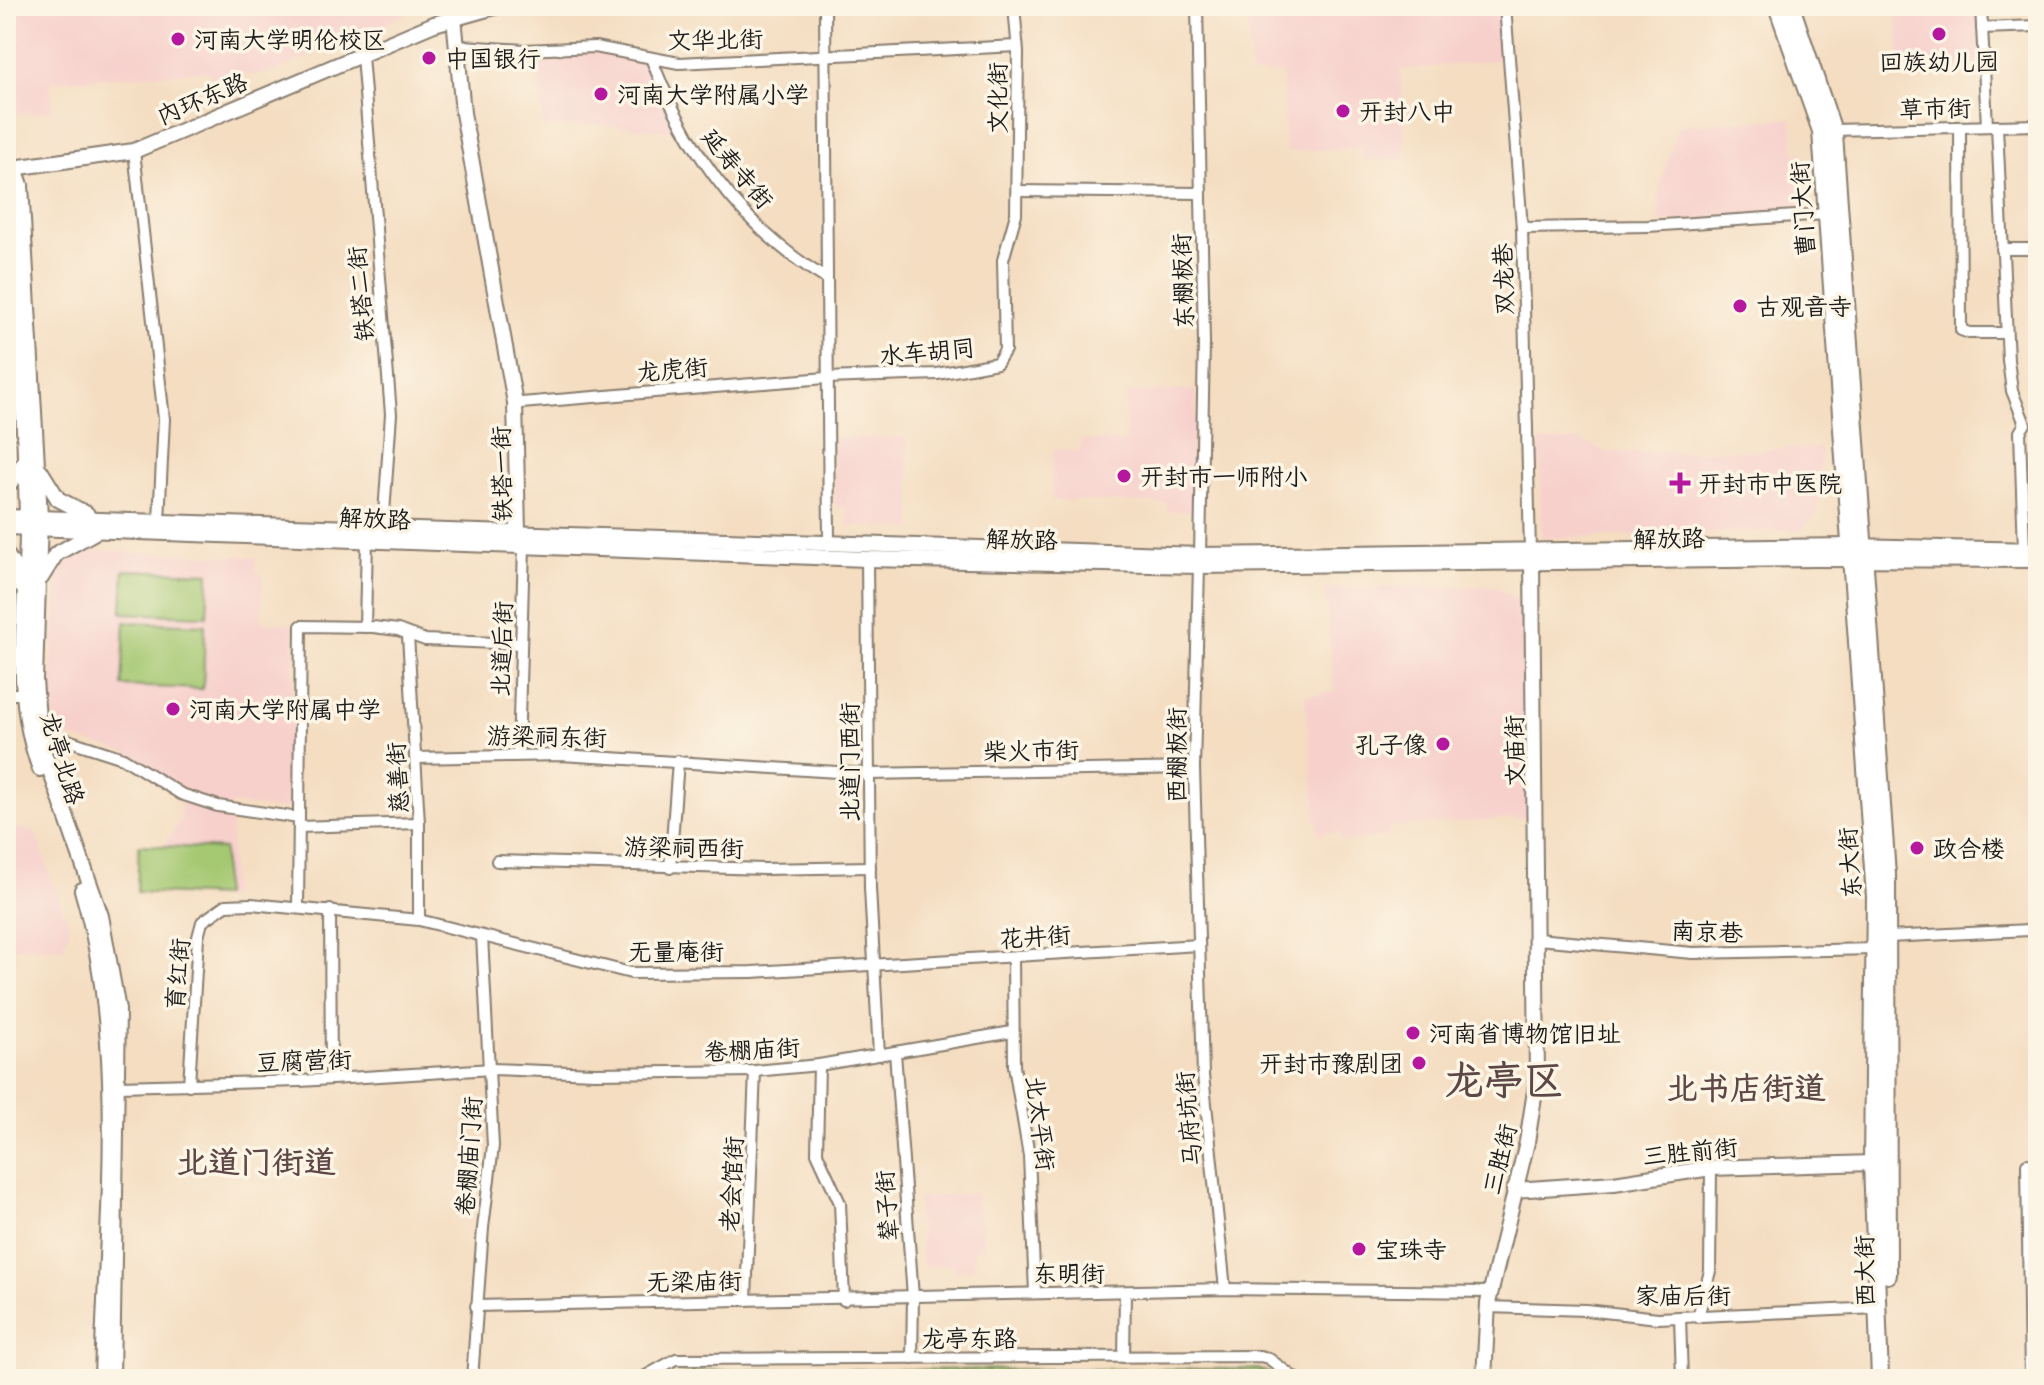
<svg xmlns="http://www.w3.org/2000/svg" width="2044" height="1385" viewBox="0 0 2044 1385" font-family="'Patrick Hand','LXGW WenKai TC',sans-serif">
	<defs>
		<pattern id="park-dots" width="8" height="8" patternUnits="userSpaceOnUse" patternTransform="scale(2)"><rect width="8" height="8" fill="#a5c872"/><path d="M2 2h.1M6 6h.1" fill="none" stroke="#8dab62" stroke-width="1.8" stroke-linecap="round"/></pattern>
		<pattern id="water-rules" width="6" height="5" patternUnits="userSpaceOnUse" patternTransform="scale(2)"><rect width="6" height="5" fill="#5fbfdd"/><path d="M0 2.5h6" fill="none" stroke="#4e9ab2"/></pattern>
	</defs>
	<rect width="100%" height="100%" fill="#fcf5e5"/>
	<filter id="ink" filterUnits="userSpaceOnUse"><feTurbulence type="fractalNoise" baseFrequency=".0125" numOctaves="2"/><feDisplacementMap in="SourceGraphic" scale="16" xChannelSelector="R" yChannelSelector="G"/><feConvolveMatrix kernelMatrix="1 2 1 2 8 2 1 2 1" color-interpolation-filters="sRGB"/></filter>
	<filter id="wash" filterUnits="userSpaceOnUse"><feTurbulence type="fractalNoise" baseFrequency=".006" numOctaves="4" result="noise"/><feDisplacementMap in="SourceGraphic" scale="32" xChannelSelector="R" yChannelSelector="G"/><feGaussianBlur stdDeviation="1.8" result="paint"/><feColorMatrix in="noise" values="0 0 0 0 0 0 0 0 0 0 0 0 0 0 0 0 0 1.4 0 .05"/><feComposite in="paint" operator="in"/></filter>
	<g filter="url(#wash)">
		<rect width="100%" height="100%" fill="#f4ddc1"/>
		<g fill="#f7d0cc">
			<path d="M6,6h420l-155,67 -61,5 -1,-7 -159,10 3,30 -47,5z"/>
			<path d="M1246,6h109l7,7 134,-7 3,54 -99,10 5,89 -42,2 -2,-14 -75,5 -4,-79 -31,1z"/>
			<path d="M1896,6h82l2,57 -39,3v6l-39,4z"/>
			<path d="M600,52l49,13 26,66 -79,-6 -53,3 -5,-73z"/>
			<path d="M1792,118l2,35h8l3,59 -146,10 2,-40 17,-57z"/>
			<path d="M1196,390l-2,121h-27v-8l-115,-3 1,-50 27,1 1,-11 45,1 -1,-48z"/>
			<path d="M907,437l6,92 -66,-3v-19l-12,-1 -2,-68z"/>
			<path d="M1539,441h43l26,12 213,-5 -3,64 -16,18 -260,8z"/>
			<path d="M87,550l169,7v16l7,1 -2,48 33,2 -3,186 -60,-6v93l-94,-5 2,-47 25,1 17,-28v-15h8l1,-13 -21,-5 -27,-24 -21,-10 -66,-18 -4,-49 6,-108 8,-13z"/>
			<path d="M1486,586l11,2 29,18 3,211 -140,10v10l-48,4 -2,-9 -21,2 -13,-139 29,-3 -9,-104z"/>
			<path d="M6,827l28,3 36,98 -7,20 -57,-1z"/>
			<path d="M976,1193l9,56 -12,1 1,19 -19,2 -1,-6 -31,2 -6,-69z"/>
		</g>
		<path fill="url(#park-dots)" stroke="#607247" stroke-width="2" d="M1257,1369l31,10h-619l29,-9z"/>
		<g fill="#a5c872" stroke="#607247" stroke-width="2">
			<path d="M124,570l85,3 -2,43 -85,-3z"/>
			<path d="M125,622l80,3 -2,64 -81,-3z"/>
			<path d="M139,845l85,4 -1,47 -86,-4z"/>
		</g>
		<path fill="url(#water-rules)" stroke="#3e6e7c" stroke-width="2" d="M1227,1374l33,5h-561l4,-1z"/>
	</g>
	<g filter="url(#ink)">
		<g fill="none" stroke-linecap="round" stroke-linejoin="round">
			<g stroke="#887c6e" stroke-width="14">
				<g id="minor">
					<path d="M825,6l4,536"/>
					<path d="M1197,6l7,336 -4,213"/>
					<path d="M1505,6l17,222 8,323"/>
					<path d="M1981,6l6,120"/>
					<path d="M1982,28l56,-2"/>
					<path d="M463,46l61,4 71,-3 84,16 338,-17"/>
					<path d="M362,56l29,358 -8,114"/>
					<path d="M651,58c35,91 90,169 174,220"/>
					<path d="M1997,126l11,234 4,31 13,33 -5,8 4,118"/>
					<path d="M1960,127l1,203 8,3h36"/>
					<path d="M1833,130l205,-5"/>
					<path d="M134,151l30,268 -5,102"/>
					<path d="M1017,191l182,2"/>
					<path d="M1522,228l126,-2 178,-12"/>
					<path d="M2002,249h36"/>
					<path d="M6,387l15,-1"/>
					<path d="M521,403l305,-25 111,-4 60,-11 8,-13 -2,-90 13,-46 2,-162 -4,-46"/>
					<path d="M867,559l3,329 9,167"/>
					<path d="M1199,566l-5,202 9,307 22,214"/>
					<path d="M365,627l2,-88"/>
					<path d="M408,635l11,188v97"/>
					<path d="M6,694h18"/>
					<path d="M38,719l14,16 71,23 58,36 37,12 81,12"/>
					<path d="M518,754l6,-208"/>
					<path d="M416,758l145,-3 308,19 325,-6"/>
					<path d="M299,827l120,-4"/>
					<path d="M497,861l268,8 105,-2"/>
					<path d="M670,868l8,-107"/>
					<path d="M298,907l3,-281 72,1 25,3 27,10 96,4"/>
					<path d="M330,910l1,169"/>
					<path d="M1888,937l141,-7 6,4 3,12"/>
					<path d="M1537,939l156,14 182,-4"/>
					<path d="M1013,958l1,108 15,90 6,136"/>
					<path d="M895,1052l18,245 -1,61"/>
					<path d="M819,1065l-2,88 23,50 4,97"/>
					<path d="M189,1085l9,-148 4,-15 24,-17 25,-1 168,16 212,53 121,-1 447,-27"/>
					<path d="M119,1086l181,-5 192,-12 103,4 160,-2 64,-6 193,-33"/>
					<path d="M2027,1164l3,215"/>
					<path d="M746,1300l9,-229"/>
					<path d="M476,1306l749,-17 265,3"/>
					<path d="M1487,1307l99,3 72,8 220,-10"/>
					<path d="M1680,1317l2,62"/>
					<path d="M1698,1317l12,-46 1,-103"/>
					<path d="M1124,1357l1,-63"/>
					<path d="M472,1379l11,-151 10,-82 -11,-210"/>
					<path d="M640,1379l36,-20 584,-3 8,2 28,21"/>
				</g>
			</g>
			<g stroke="#887c6e" stroke-width="18">
				<g id="tertiary">
					<path d="M453,6l10,107 52,290 3,129 4,10"/>
					<path d="M6,169l128,-18 300,-127 64,-18"/>
					<path d="M1514,1190l100,-7 97,-15 161,-5"/>
					<path d="M1484,1379l4,-76 39,-161 10,-64 -5,-516"/>
				</g>
			</g>
			<g stroke="#887c6e" stroke-width="18">
				<g id="secondary">
					<path d="M15,168l6,17 19,332 -5,163 3,39 6,34 57,163 17,94 -6,369"/>
					<path d="M15,169l-4,17c6,111 14,223 16,335 1,83 -17,168 13,248"/>
					<path d="M40,470l18,29 29,15"/>
					<path d="M6,489l17,-25"/>
					<path d="M6,517l1194,38 650,-9 188,4"/>
					<path d="M6,527l861,32 332,7 616,-7 223,1"/>
					<path d="M6,554l13,20 2,12"/>
					<path d="M41,578l15,-24 41,-23"/>
					<path d="M82,890c46,154 24,330 20,489"/>
				</g>
			</g>
			<g stroke="#887c6e" stroke-width="20">
				<g id="primary">
					<path d="M1777,6l44,125 54,766 -3,266 8,216"/>
					<path d="M1791,6l43,128 53,741 1,400"/>
				</g>
			</g>
			<use href="#minor" stroke="#fff" stroke-width="10"/>
			<use href="#tertiary" stroke="#fff" stroke-width="14"/>
			<use href="#secondary" stroke="#fff" stroke-width="14"/>
			<use href="#primary" stroke="#fff" stroke-width="16"/>
		</g>
	</g>
	<g fill="#b5179e" stroke="#fcf5e5" stroke-width="3">
		<circle cx="1939" cy="34" r="8"/>
		<circle cx="178" cy="39" r="8"/>
		<circle cx="429" cy="58" r="8"/>
		<circle cx="601" cy="94" r="8"/>
		<circle cx="1343" cy="111" r="8"/>
		<circle cx="1740" cy="306" r="8"/>
		<circle cx="1124" cy="476" r="8"/>
		<path d="M1676 471h8v8h8v8h-8v8h-8v-8h-8v-8h8z"/>
		<circle cx="173" cy="709" r="8"/>
		<circle cx="1443" cy="744" r="8"/>
		<circle cx="1917" cy="848" r="8"/>
		<circle cx="1413" cy="1033" r="8"/>
		<circle cx="1419" cy="1063" r="8"/>
		<circle cx="1359" cy="1249" r="8"/>
	</g>
	<g text-anchor="middle" dominant-baseline="central" stroke-width="7" stroke-linejoin="round" paint-order="stroke">
		<g font-size="24" fill="#1c1c1c" stroke="#fcf5e5" text-anchor="start">
			<text x="194" y="39">河南大学明伦校区</text>
			<text x="445" y="58">中国银行</text>
			<text x="1939" y="61" text-anchor="middle">回族幼儿园</text>
			<text x="617" y="94">河南大学附属小学</text>
			<text x="1359" y="111">开封八中</text>
			<text x="1756" y="306">古观音寺</text>
			<text x="1140" y="476">开封市一师附小</text>
			<text x="1698" y="483">开封市中医院</text>
			<text x="189" y="709">河南大学附属中学</text>
			<text x="1427" y="744" text-anchor="end">孔子像</text>
			<text x="1933" y="848">政合楼</text>
			<text x="1429" y="1033">河南省博物馆旧址</text>
			<text x="1403" y="1063" text-anchor="end">开封市豫剧团</text>
			<text x="1375" y="1249">宝珠寺</text>
		</g>
		<g font-size="24" fill="#1c1c1c" stroke="#fcf5e5">
			<text transform="translate(715 39) rotate(-1)">文华北街</text>
			<text transform="translate(202 98) rotate(-23)">内环东路</text>
			<text transform="translate(997 98) rotate(-90)">文化街</text>
			<text transform="translate(1935 108) rotate(-1)">草市街</text>
			<text transform="translate(738 168) rotate(50)">延寿寺街</text>
			<text transform="translate(1802 209) rotate(-94)">曹门大街</text>
			<text transform="translate(1503 279) rotate(-92)">双龙巷</text>
			<text transform="translate(1182 281) rotate(-92)">东棚板街</text>
			<text transform="translate(360 294) rotate(-95)">铁塔二街</text>
			<text transform="translate(927 351) rotate(-5)">水车胡同</text>
			<text transform="translate(672 369) rotate(-5)">龙虎街</text>
			<text transform="translate(501 474) rotate(-91)">铁塔一街</text>
			<text transform="translate(375 518) rotate(2)">解放路</text>
			<text transform="translate(1669 538) rotate(-1)">解放路</text>
			<text transform="translate(1022 539) rotate(1)">解放路</text>
			<text transform="translate(501 649) rotate(-88)">北道后街</text>
			<text transform="translate(547 736) rotate(1)">游梁祠东街</text>
			<text transform="translate(1031 750) rotate(-1)">柴火市街</text>
			<text transform="translate(1514 751) rotate(-91)">文庙街</text>
			<text transform="translate(1176 755) rotate(-90)">西棚板街</text>
			<text transform="translate(63 758) rotate(73)">龙亭北路</text>
			<text transform="translate(849 762) rotate(-90)">北道门西街</text>
			<text transform="translate(397 778) rotate(-93)">慈善街</text>
			<text transform="translate(684 847) rotate(1)">游梁祠西街</text>
			<text transform="translate(1849 863) rotate(-94)">东大街</text>
			<text transform="translate(1707 931) rotate(2)">南京巷</text>
			<text transform="translate(1035 936) rotate(-4)">花井街</text>
			<text x="676" y="951">无量庵街</text>
			<text transform="translate(177 974) rotate(-85)">育红街</text>
			<text transform="translate(752 1049) rotate(-3)">卷棚庙街</text>
			<text transform="translate(304 1060) rotate(-2)">豆腐营街</text>
			<text transform="translate(1188 1119) rotate(-95)">马府坑街</text>
			<text transform="translate(1041 1123) rotate(83)">北太平街</text>
			<text transform="translate(1690 1151) rotate(-6)">三胜前街</text>
			<text transform="translate(468 1156) rotate(-86)">卷棚庙门街</text>
			<text transform="translate(1499 1159) rotate(-76)">三胜街</text>
			<text transform="translate(731 1184) rotate(-87)">老会馆街</text>
			<text transform="translate(886 1206) rotate(-94)">辇子街</text>
			<text transform="translate(1864 1271) rotate(-91)">西大街</text>
			<text x="1069" y="1273">东明街</text>
			<text transform="translate(694 1281) rotate(-1)">无梁庙街</text>
			<text x="1683" y="1295">家庙后街</text>
			<text x="969" y="1338">龙亭东路</text>
		</g>
		<g font-size="32" font-weight="bold" fill="#5e4747" stroke="#fcf5e5">
			<text x="1746" y="1087">北书店街道</text>
			<text x="256" y="1161">北道门街道</text>
		</g>
		<g font-size="40" font-weight="bold" fill="#5e4747" stroke="#fcf5e5">
			<text x="1504" y="1079">龙亭区</text>
		</g>
	</g>
	<rect width="2044" height="1385" fill="none" stroke="#fcf5e5" stroke-width="32"/>
</svg>
